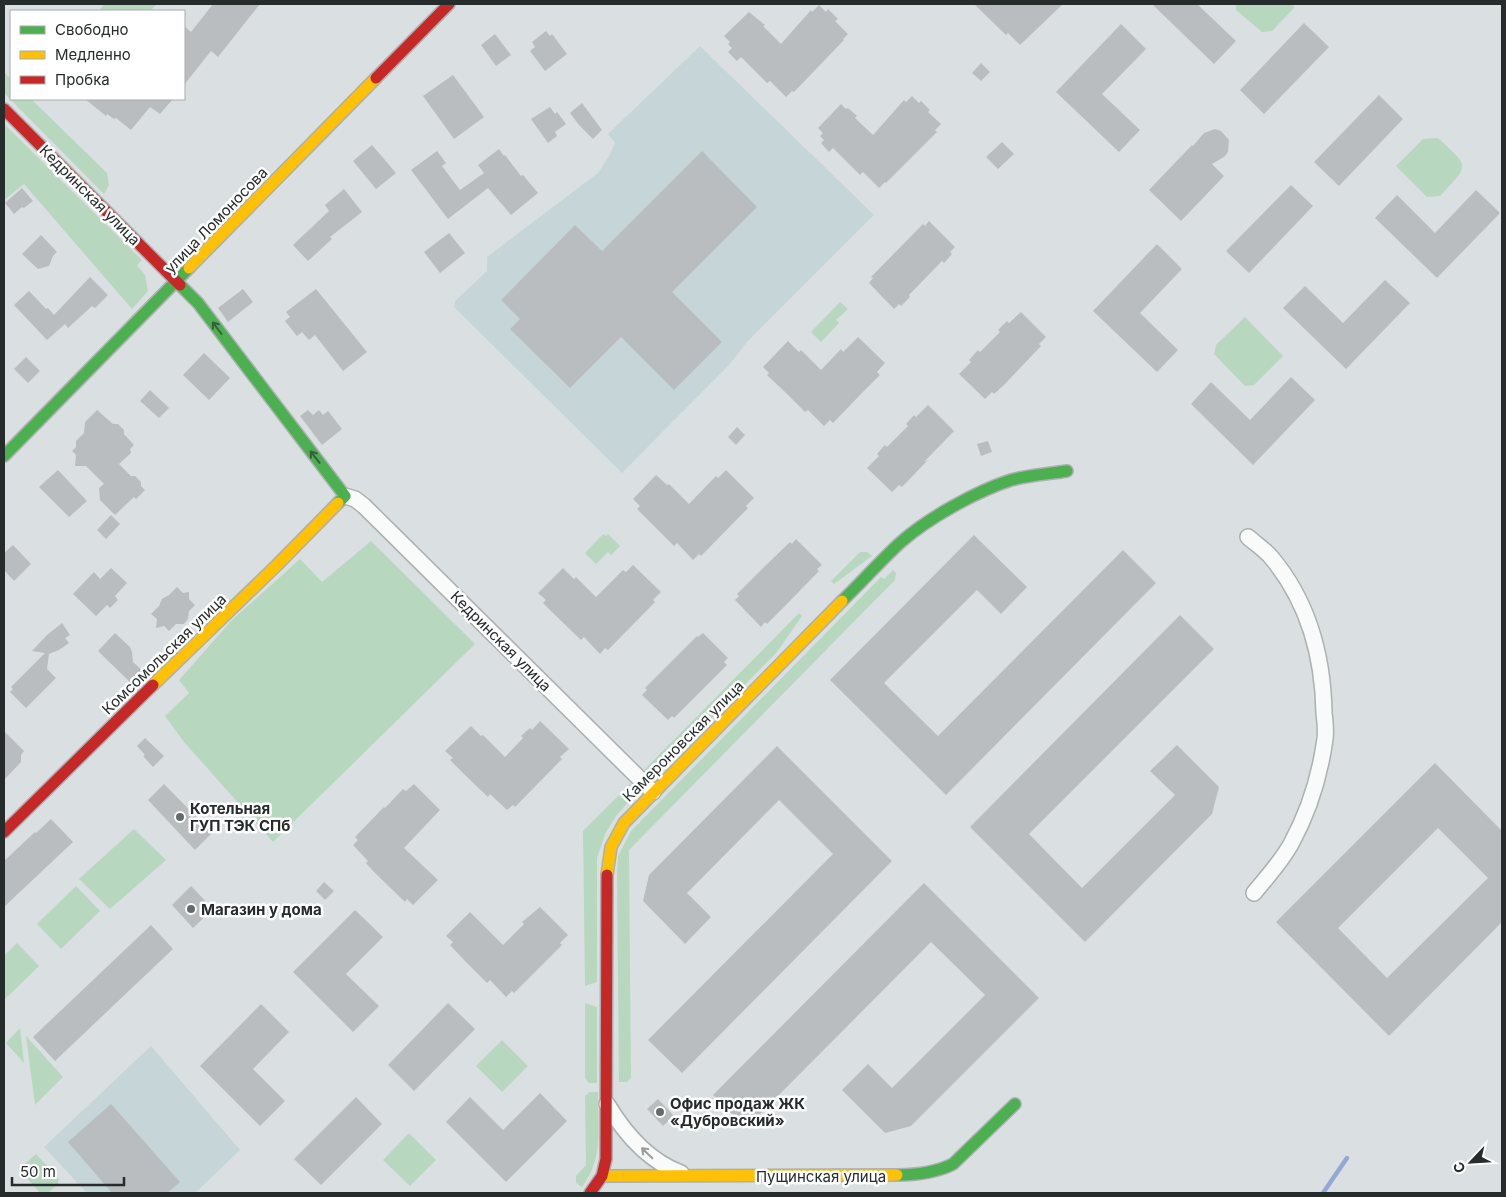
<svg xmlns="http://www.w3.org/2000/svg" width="1506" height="1197" viewBox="0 0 1506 1197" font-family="Inter,sans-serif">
	<rect width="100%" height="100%" fill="#dae0e1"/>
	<g fill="#c6d5d7">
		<path d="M700,46l174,169 -127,127 -18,23 -107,108 -168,-166 1,-6 32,-30v-14l111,-84 11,-17 6,-13 -7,-9z"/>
		<path d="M151,1046l89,104 -45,43h-108l-43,-46z"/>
	</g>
	<g fill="#b7d8be">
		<path d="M104,4h53l-7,7h-51z"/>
		<path d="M1236,4h57l1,4 -22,23 -10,1 -26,-22z"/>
		<path d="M4,72l7,7v20h20l76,74 2,12 -5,9 -97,-98 -3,-4z"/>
		<path d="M4,124l138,136 -5,5 8,10 3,16 -16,18 -108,-125 -20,16z"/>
		<path d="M1438,138c32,30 32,26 2,58l-13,1 -31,-31 27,-27z"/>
		<path d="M840,302l8,7 -12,11 3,3 -18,19 -10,-10z"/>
		<path d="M1245,317l38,39 -29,29 -9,1 -31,-32 2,-9z"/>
		<path d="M603,534l3,2 2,-2 12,12 -9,9 -3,-3 -12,12 -11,-11z"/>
		<path d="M371,541l104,103 -202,198 -89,-100 -19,-26 24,-23 -10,-13 53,-60 68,-61 22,23z"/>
		<path d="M860,552h7l5,4 -38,28 -3,-3z"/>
		<path d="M893,570l3,3 -1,7 -266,270 2,228 -4,4h-8l-2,-208 1,-18 13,-25 250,-254 3,2z"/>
		<path d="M799,613l3,3 -25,36 -113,115 -9,5 -11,-2z"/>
		<path d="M631,783l2,7 -2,9 -15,17 -10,16 -9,26v124l-12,4 -2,-155z"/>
		<path d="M134,829l32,31 -56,49 -31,-30z"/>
		<path d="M76,886l24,25 -39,38 -24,-25z"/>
		<path d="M17,943l22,23 -35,34v-44z"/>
		<path d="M585,1003l12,4v76h-8l-4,-5z"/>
		<path d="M20,1028l4,35 -18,-20z"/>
		<path d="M26,1036l37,41 -28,28z"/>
		<path d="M502,1040l26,26 -26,26 -26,-26z"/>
		<path d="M590,1092h8c0,35 6,66 -16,95l-6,-4v-7l10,-11 -1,-69z"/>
		<path d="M409,1133l27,27 -26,26 -27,-26z"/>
		<path d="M36,1154l23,25 -1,5 -10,9h-8l-21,-24z"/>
	</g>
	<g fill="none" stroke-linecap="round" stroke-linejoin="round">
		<path stroke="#93a8d2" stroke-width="4.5" d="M1323,1193l24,-35"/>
	</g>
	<g fill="#b9bdbf" fill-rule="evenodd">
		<path d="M213,4h47l-42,53 -7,-6 -27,34v-59l7,6z"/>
		<path d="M974,4h89l-43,41 -12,-12 -2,2z"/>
		<path d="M1152,4h45l39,37 -22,23z"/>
		<path d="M819,5l7,7 2,-3 10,10 -3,2 13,13 -5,5 1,1 -50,52 -2,-1 -6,6 -16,-16 -3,2 -26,-26 -4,4 -9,-9 4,-4 -4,-4 2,-2 -6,-6 25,-24 16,13 -2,1 18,18 30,-34 1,2z"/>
		<path d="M1304,23l25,24 -65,67 -24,-24z"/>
		<path d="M1121,24l25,25 -44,45 38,36 -21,22 -63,-60z"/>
		<path d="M546,31l4,5 2,-2 15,20 -22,17 -15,-20 5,-4 -3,-5z"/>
		<path d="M495,34l16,21 -15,11 -15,-21z"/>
		<path d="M981,63l9,9 -9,9 -9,-8z"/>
		<path d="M453,75l31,42 -30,22 -31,-43z"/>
		<path d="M1379,95l24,24 -64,67 -25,-24z"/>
		<path d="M912,96l7,7 2,-2 9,9 -2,2 13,12 -6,6 2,2 -51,51 -1,-1 -6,6 -16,-16 -3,3 -27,-27 -4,4 -8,-9 3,-3 -4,-4 3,-3 -5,-5 23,-24 5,5 2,-1 9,8 -2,2 18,17 31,-35 2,2z"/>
		<path d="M85,99h88l-13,15 -10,-7 -19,23 -15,-12 -2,1 -7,-5 -1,2z"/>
		<path d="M582,103l20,27 -9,9 -14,-14 -9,-12z"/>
		<path d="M550,107l5,7 2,-2 9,12 -11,8 2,4 -9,7 -17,-24z"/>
		<path d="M1215,129l6,2 8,9 -1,12 -4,5 -12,7 12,12 -43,45 -32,-31 43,-45 1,1 11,-13z"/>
		<path d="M1002,142l12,12 -16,15 -12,-12z"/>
		<path d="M372,145l24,28 -20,16 -23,-28z"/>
		<path d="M499,149l5,7 1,-1 16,21 2,-1 15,18 -27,22 -23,-27 -40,31 -37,-49 26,-19 9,12 -4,3 18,24 24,-17 -6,-8z"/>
		<path d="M702,151l55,56 -85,85 50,50 -48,48 -53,-53 -51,51 -60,-59 10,-10 -19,-19 74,-75 27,26z"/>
		<path d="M1291,185l22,21 -64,67 -23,-22z"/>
		<path d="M22,188l11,13 -9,7 -2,-1 -8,7 -9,-11z"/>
		<path d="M344,189l18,23 -32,25 2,2 -24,22 -15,-16 36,-34 -4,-6z"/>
		<path d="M1476,190l24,23 -63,65 -62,-60 22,-23 38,38z"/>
		<path d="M929,221l26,26 -5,5 2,2 -8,9 -2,-2 -33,34 1,2 -9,9 -2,-2 -5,5 -25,-26 4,-5 -2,-1 52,-53 2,2z"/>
		<path d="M449,233l16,20 -25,20 -16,-21z"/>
		<path d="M41,235l16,17 -4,4 -4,10 -11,3 -16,-15z"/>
		<path d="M1157,244l25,25 -42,44 38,37 -21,22 -64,-61z"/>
		<path d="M90,277l18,18 -13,13 -3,-2 -24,22 -3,-4 -18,16 -33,-35 15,-14 17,18 2,-1 6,7z"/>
		<path d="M1385,280l25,23 -64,66 -63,-61 22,-22 38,37z"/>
		<path d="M243,289l10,13 -25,20 -10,-14z"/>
		<path d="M316,289l51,63 -24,19 -28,-36 -6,5 -7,-8 -5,4 -12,-15 5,-4 -4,-5z"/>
		<path d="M1021,312l25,25 -7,7 2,2 -37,39 -10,9 -2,-2 -7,7 -26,-25 12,-12 -2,-2 9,-10 2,2 20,-20 -2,-2 9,-9 2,2z"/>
		<path d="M858,337l27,26 -8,9 3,3 -19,19 -28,29 -3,-3 -6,6 -16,-16 -3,2 -20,-20 -18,-17 2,-2 -6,-6 25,-26 11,11 2,-2 20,20 20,-21 2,3z"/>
		<path d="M204,353l26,25 -21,22 -26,-25z"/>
		<path d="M26,357l14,14 -12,12 -14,-14z"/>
		<path d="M1291,377l24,23 -62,65 -62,-61 20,-22 39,38z"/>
		<path d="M150,390l19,18 -10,10 -19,-17z"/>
		<path d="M928,405l26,26 -30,31 4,-2 -26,27 -3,-2 -7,7 -25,-24 12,-12 -2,-2 8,-9 2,2 21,-21 -2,-2 8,-9 2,2z"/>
		<path d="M97,410l16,14h5l6,6v4l10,11 -4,4 1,4 -12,11 12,12h4l6,6v4l4,4 -9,9 -2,-2 -19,18 -15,-15 -1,-12 5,-4 -18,-18h-11l1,-11 -4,-4 4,-4v-6l8,-8 1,-11z"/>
		<path d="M308,410l5,5 6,-5 4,5 5,-4 14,18 -20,16 -22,-29z"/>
		<path d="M737,427l8,8 -9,10 -8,-8z"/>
		<path d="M988,441l4,11 -11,4 -4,-12z"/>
		<path d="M58,470l29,31 -18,16 -30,-30z"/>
		<path d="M726,470l28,28 -8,8 2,2 -47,48 -2,-2 -6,6 -16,-17 -3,3 -37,-37 3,-3 -7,-7 23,-24 11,10 2,-1 20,20 27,-28 2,2z"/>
		<path d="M111,515l9,9 -14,15 -9,-9z"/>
		<path d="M974,535l53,52 -26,27 -24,-24 -93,93 54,53 185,-186 33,33 -210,212 -116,-115z"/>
		<path d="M796,539l26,26 -5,4 2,2 -33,34 -19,19 -2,-2 -4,5 -26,-27 4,-4 -2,-2 23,-23 30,-29 2,2z"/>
		<path d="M13,545l18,19 -17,17 -10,-11v-17z"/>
		<path d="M633,565l28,27 -8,8 2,2 -47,48 -3,-2 -5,6 -16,-17 -3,3 -29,-28 -9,-9 3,-3 -8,-7 25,-25 11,11 2,-2 20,20 27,-27 3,2z"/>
		<path d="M111,568l16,15 -12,13 3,4 -8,8 -3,-3 -11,11 -23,-22 21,-22 6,7z"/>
		<path d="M177,587l6,6 6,-1v7l6,6 -6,6 -1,8 -4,5h-8l-7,7 -5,-5 -8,2 1,-9 -6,-5 8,-8 3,-7 7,-4z"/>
		<path d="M1180,615l34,34 -185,185 53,54 93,-93 -25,-24 27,-26 42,42 -7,27 -127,128 -115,-115z"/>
		<path d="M62,623l8,12 -5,3 4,5 -10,7 -10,4 -2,15 9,9 -30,30 -16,-16 3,-3 -2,-2 34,-34 -13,-2 15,-16z"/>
		<path d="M115,633l15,14 2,5 1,10 13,12 -12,12 -36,-35z"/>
		<path d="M703,633l25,25 -4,4 3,3 -53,53 -2,-2 -4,4 -26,-25 5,-5 -2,-2 52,-52 1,1z"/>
		<path d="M540,721l29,28 -9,8 2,2 -47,48 -2,-2 -6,5 -17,-16 -2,3 -21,-20 -17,-17 3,-2 -8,-7 26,-25 10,10 2,-1 22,22 18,-19 -2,-2 9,-8 2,2z"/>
		<path d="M4,731l20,20 -3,4v7l-17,18z"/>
		<path d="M145,738l19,18 -11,11 -10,-11 2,-1 -8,-9z"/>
		<path d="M777,746l115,115 -210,212 -34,-33 185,-186 -54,-54 -92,93 24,24 -26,27 -42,-43 6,-26z"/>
		<path d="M1435,763l67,68v91l-113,114 -113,-114zM1438,828l50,50 -101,100 -49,-50z"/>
		<path d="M164,784l48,49 -17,17 -47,-50z"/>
		<path d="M414,784l26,26 -36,38 34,32 -25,25 -6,-6 -2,3 -32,-31 -7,-8 2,-2 -15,-16 5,-5 -3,-3 29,-30 1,1 18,-19 3,2z"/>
		<path d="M51,819l22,23 -69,65v-46l31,-29 1,1z"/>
		<path d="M324,882l10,9 -9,9 -9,-9z"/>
		<path d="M924,883l115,115 -128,128 -26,7 -43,-43 26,-26 24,24 93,-93 -54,-53 -185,186 -33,-33z"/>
		<path d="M191,886l22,23 -20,19 -21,-23z"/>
		<path d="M540,907l28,28 -8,8 2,2 -48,48 -2,-2 -6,6 -16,-17 -3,3 -21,-21 -16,-17 3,-3 -7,-6 24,-24 33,33 21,-21 -2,-2z"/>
		<path d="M355,910l28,27 -37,37 33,32 -26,26 -60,-60z"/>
		<path d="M151,925l22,24 -118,112 -22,-24z"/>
		<path d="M448,1003l27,26 -61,62 -26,-26z"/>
		<path d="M261,1004l28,28 -36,37 32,32 -25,25 -60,-60z"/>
		<path d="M540,1093l27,28 -61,61 -60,-60 24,-25 33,33z"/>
		<path d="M356,1097l26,27 -61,61 -27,-26z"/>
		<path d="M658,1099l16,17 -11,10 -16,-17z"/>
		<path d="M111,1104l69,78 -13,11h-55l-44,-51z"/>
	</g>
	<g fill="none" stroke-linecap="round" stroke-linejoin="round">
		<g stroke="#abb0b1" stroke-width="18">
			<g id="street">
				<path d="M345,496l10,3 9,7 289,286"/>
				<path d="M1248,537c8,7 17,13 23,20 37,44 52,99 53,156 1,8 2,18 1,26 -5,36 -17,74 -34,105 -10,18 -24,33 -37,49"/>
				<path d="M607,1104c18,30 41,57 74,69"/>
			</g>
		</g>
		<g stroke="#abb0b1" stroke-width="14">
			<g id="fast">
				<path d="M180,285l18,18 147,193 -7,7"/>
				<path d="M4,456l185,-188"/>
				<path d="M842,601c20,-19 39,-41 59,-59 27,-24 76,-51 110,-62 18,-5 37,-6 56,-9"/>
				<path d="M897,1175c20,0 38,-2 56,-11l62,-60"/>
			</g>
		</g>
		<g stroke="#abb0b1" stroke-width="14">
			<g id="slow">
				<path d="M189,268l187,-190"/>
				<path d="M153,685l124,-120 61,-62"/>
				<path d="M607,875l4,-28 13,-24 218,-222"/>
				<path d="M602,1176l295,-1"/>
			</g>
		</g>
		<g stroke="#abb0b1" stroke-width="14">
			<g id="jam">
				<path d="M376,78l73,-74"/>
				<path d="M4,109l176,176"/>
				<path d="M4,832l149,-147"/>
				<path d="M590,1193l12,-17 4,-17 1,-284"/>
			</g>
		</g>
		<use href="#street" stroke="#f9fafa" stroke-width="15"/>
		<use href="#fast" stroke="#4caf50" stroke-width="11"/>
		<use href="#slow" stroke="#ffc107" stroke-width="11"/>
		<use href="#jam" stroke="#c62828" stroke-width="11"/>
	</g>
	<defs><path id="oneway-shaft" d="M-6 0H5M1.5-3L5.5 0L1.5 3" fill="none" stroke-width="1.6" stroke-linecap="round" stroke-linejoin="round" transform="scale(1.25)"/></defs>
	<g stroke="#35603a">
		<use href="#oneway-shaft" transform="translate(217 328) rotate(-127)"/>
		<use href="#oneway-shaft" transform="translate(315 457) rotate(-128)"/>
	</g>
	<use stroke="#9a9d9d" href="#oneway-shaft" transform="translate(647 1153) rotate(-136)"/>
	<g fill="#656a6b" stroke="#fff" stroke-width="2">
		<circle cx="180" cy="817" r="5"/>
		<circle cx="191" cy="909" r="5"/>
		<circle cx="660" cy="1112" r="5"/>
	</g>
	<g text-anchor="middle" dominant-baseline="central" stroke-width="5" stroke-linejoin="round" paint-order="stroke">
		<g font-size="15" fill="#262b2c" stroke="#fff">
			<text transform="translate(90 195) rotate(45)">Кедринская улица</text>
			<text transform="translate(216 220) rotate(-46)">улица Ломоносова</text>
			<text transform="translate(501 641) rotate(45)">Кедринская улица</text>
			<text transform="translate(164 654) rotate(-44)">Комсомольская улица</text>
			<text transform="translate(683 741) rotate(-45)">Камероновская улица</text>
			<text x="821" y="1176">Пущинская улица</text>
		</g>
		<g font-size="15" font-weight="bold" fill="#262b2c" stroke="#fff" text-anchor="start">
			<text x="190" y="808">Котельная<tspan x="190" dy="17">ГУП ТЭК СПб</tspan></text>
			<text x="201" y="909">Магазин у дома</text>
			<text x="670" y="1103">Офис продаж ЖК<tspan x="670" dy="17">«Дубровский»</tspan></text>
		</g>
	</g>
	<rect width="1506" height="1197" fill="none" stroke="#262b2c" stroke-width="10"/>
	<rect x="10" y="10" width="175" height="90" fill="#ffffff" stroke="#a8aaab"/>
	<rect x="20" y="26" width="25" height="8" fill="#4caf50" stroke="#a8aaab"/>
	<text x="55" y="35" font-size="15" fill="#262b2c">Свободно</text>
	<rect x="20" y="51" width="25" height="8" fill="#ffc107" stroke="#a8aaab"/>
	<text x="55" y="60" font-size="15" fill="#262b2c">Медленно</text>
	<rect x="20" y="76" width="25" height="8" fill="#c62828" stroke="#a8aaab"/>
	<text x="55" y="85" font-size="15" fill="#262b2c">Пробка</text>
	<g transform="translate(1471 1162) rotate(245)" stroke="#ffffff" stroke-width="4" paint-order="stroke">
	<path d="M0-4L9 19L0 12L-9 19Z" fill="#262b2c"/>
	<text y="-8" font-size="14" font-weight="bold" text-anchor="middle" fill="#262b2c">С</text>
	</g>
	<path d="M12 1177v8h112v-8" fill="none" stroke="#262b2c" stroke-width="2.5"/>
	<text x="20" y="1177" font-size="15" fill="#262b2c" stroke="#ffffff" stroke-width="4" paint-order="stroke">50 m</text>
</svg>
